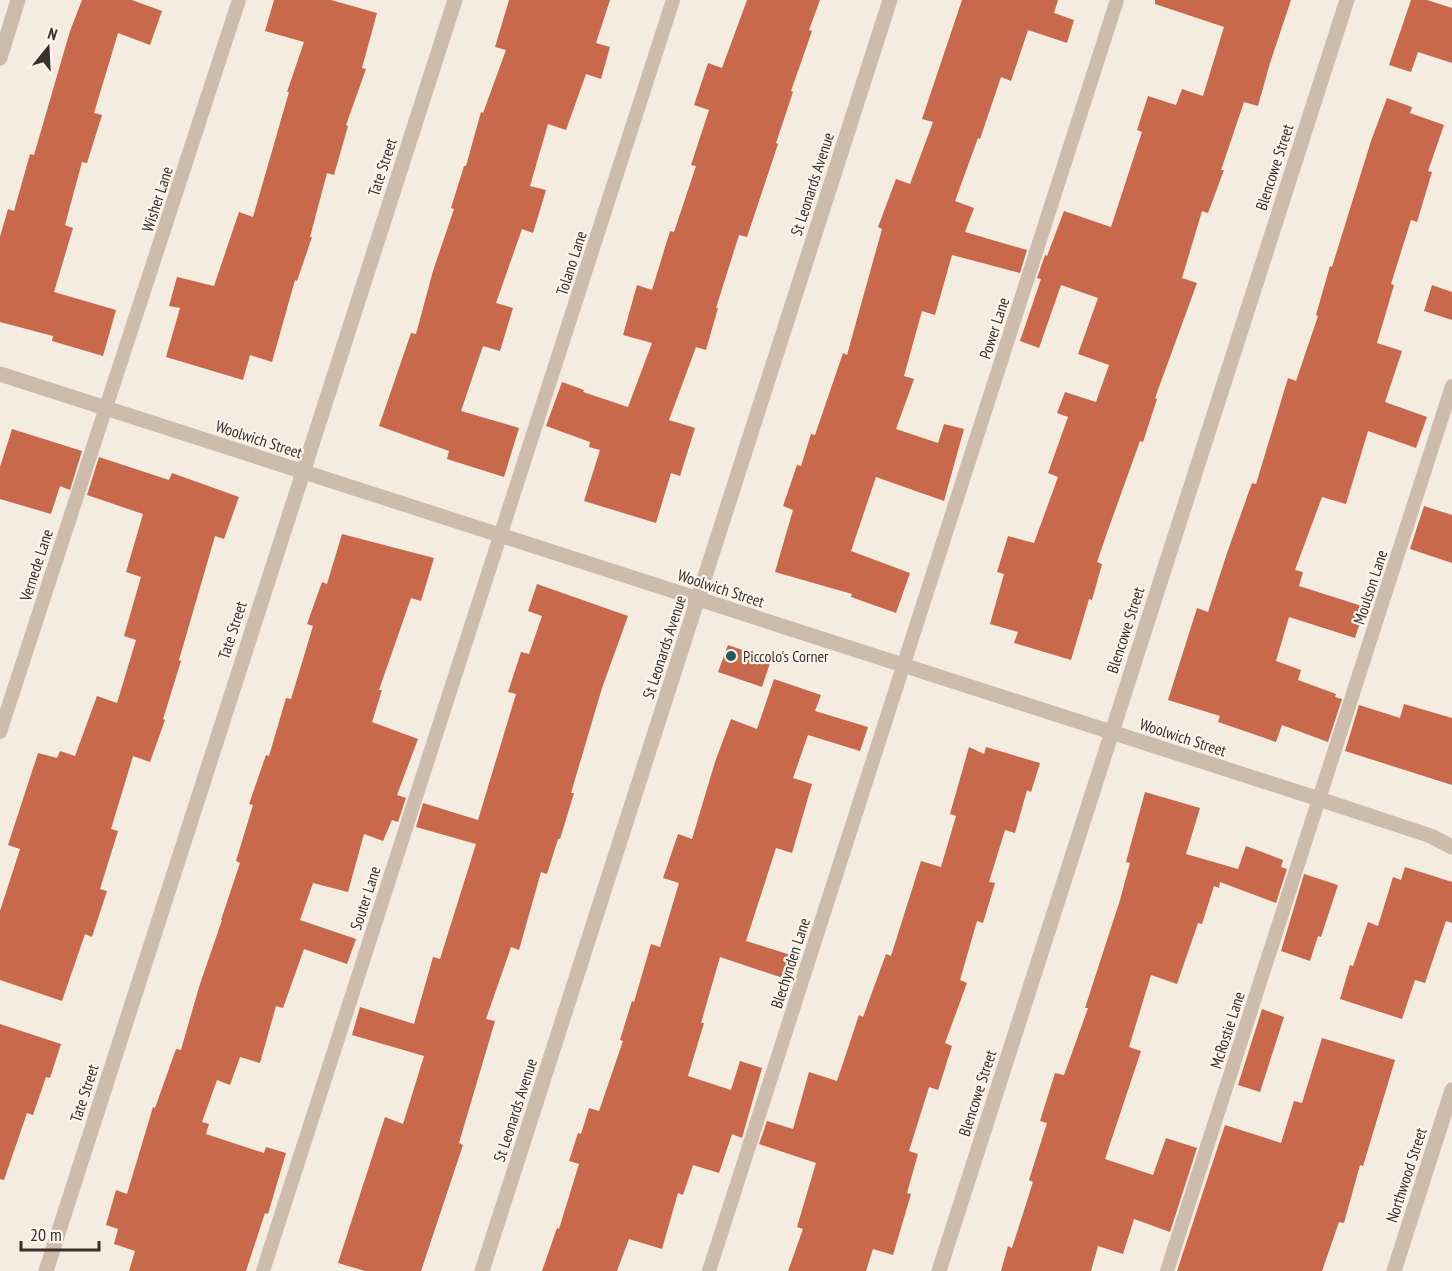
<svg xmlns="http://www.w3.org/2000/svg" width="1452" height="1271" viewBox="0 0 1452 1271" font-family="'PT Sans Narrow',sans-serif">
	<rect width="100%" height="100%" fill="#f4ebe1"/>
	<g fill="#c8694b">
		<path d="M82,0h50l30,11 -12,34 -32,-12 -24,80 8,2 -15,48 -5,-1 -17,63 8,3 -19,64 62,18 -13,46 -51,-15 1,-5 -53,-14v-85l8,-28 6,2 16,-57 4,1 36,-124z"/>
		<path d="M274,0h57l46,13 -15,55 4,1 -20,56 2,1 -14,49 -7,-2 -17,64h2l-15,44 -2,-1 -23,82 -22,-7 -7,25 -77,-23 14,-49 -11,-2 8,-29 37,9 25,-74 14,5 36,-125h-2l17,-50 -39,-11z"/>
		<path d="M509,0h101l-14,43 14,4 -9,32 -15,-5 -20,56 -18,-6 -18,62 16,4 -13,43 -11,-4 -26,74 17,5 -13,43 -17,-5 -22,65 58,17 -15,49 -57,-18 2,-8 -70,-25 32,-93 5,1 17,-63 21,-62 -3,-1 13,-42h2l15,-54 2,1 23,-63 -11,-3z"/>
		<path d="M747,0h73l-11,30 3,1 -21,60 2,1 -17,51 2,1 -31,93 -8,-2 -23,73h2l-12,42 -10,-3 -27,73 26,8 -15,48 -9,-3 -15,50 -72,-22 16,-51 -11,-3 1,-5 -44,-16 16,-44 22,8 -1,2 45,15 24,-64 -29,-8 14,-50 15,5 18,-59 4,1 22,-66 -5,-1 18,-55 -15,-5 14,-42 14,5z"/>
		<path d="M962,0h96l-4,13 20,7 -7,23 -39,-13 -17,51 -10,-4 -21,62 -2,-1 -23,63 19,7 -9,24 62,18 -7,23 -68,-18 -17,60 -13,-4 -18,65 10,3 -18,50 42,14 6,-19 20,5 -20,72 -68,-24 -25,74 59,22 -14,40 -45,-16 1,-3 -77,-22 18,-62 -10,-4 14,-41 4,1 10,-32 4,1 28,-82 4,2 35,-126 -4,-2 18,-48 14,5 23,-62 -11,-3z"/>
		<path d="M1155,0h136l-21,63 -12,43 -14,-4 -23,68h3l-16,43 -6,-2 -20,67 15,5 -42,115 2,1 -14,43 -3,-1 -32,89 -11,32 5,2 -10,36 -3,-1 -18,61 -57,-17 4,-11 -28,-8 14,-50 -7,-2 11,-36 26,7 24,-66 -10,-4 20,-56 -11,-4 8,-21 31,10 13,-37 -31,-11 20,-56 -37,-13 -22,63 -19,-7 21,-62 -4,-1 8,-23 2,1 17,-45 47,16 31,-95 -5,-2 11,-34 28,9 6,-16 21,7 21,-69 -69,-23z"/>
		<path d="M1411,0h16l25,8v55l-34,-11 -7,20 -22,-7z"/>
		<path d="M1387,98l25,9 -2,6 34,12 -16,46 4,1 -15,50 -6,-2 -20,64 3,1 -17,58 25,8 -17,51 42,15 -11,31 -48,-17 -22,73 -24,-7 -27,73 8,2 -4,14 66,21 -10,31 -66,-21 -13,44 25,9 -3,10 38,14 -1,3 7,2 -14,43 -46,-17 -6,17 -58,-20 2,-6 -52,-16 29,-92 11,4 19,-59 25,-70 4,1 32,-106 8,3 22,-65 -2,-1 14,-49 2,1 39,-126z"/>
		<path d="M1432,285l20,7v28l-28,-9z"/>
		<path d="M12,429l70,22 -12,39 -10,-4 -9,28 -51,-15v-32z"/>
		<path d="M99,457l70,23 3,-7 67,24 -15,42 -9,-3 -36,124 2,1 -18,58 2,1 -15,42 -17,-6 -22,73 7,2 -18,58 7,2 -15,46 -7,-3 -23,67 -62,-21v-69l20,-62 -12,-4 30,-92 19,5 3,-7 15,5 22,-60 20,7 19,-63 -12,-4 17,-59 -15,-5 17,-58 -56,-19z"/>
		<path d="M1424,506l28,9v48l-42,-14z"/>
		<path d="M342,534l92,24 -13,43 -10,-3 -32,92h3l-10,32 46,17 -21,56 9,3 -8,24 -6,-2 -9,21 -19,-7 -16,58 -35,-9 -13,37 56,19 -9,25 -43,-15 -21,59 -7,-2 -16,57 -20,-6 -10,28 -13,-5 -15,42 7,2 -3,10 58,19 2,-6 20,6 -18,61 -3,-1 -19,58h-117l6,-20 -21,-7 4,-15 -12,-4 10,-35 11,4 26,-87 2,1 21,-59 5,1 18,-63 23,-67h-1l19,-57 -4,-2 17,-56 -4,-1 17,-49 3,1 17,-58 5,1 22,-73 -6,-2 15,-42 5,2z"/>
		<path d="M537,584l91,32 -26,72 -31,105h3l-14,46h-2l-11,35 -6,-2 -22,78 -8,-3 -25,72 9,2 -36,122 4,2 -42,126h-56l-27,-8 47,-146 18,7 21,-68 -72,-21 8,-28 54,17 19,-67 7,2 36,-115 -60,-17 7,-24 55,17 38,-126 -8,-2 13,-40 8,2 13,-38 -14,-5z"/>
		<path d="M728,645l43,15 -9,27 -44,-15z"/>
		<path d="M774,679l47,16 -6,16 53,16 -8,24 -52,-16 -15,43 19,6 -20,69 -16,-5 -30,93 45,14 -8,23 -63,-21 -19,66h3l-16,53 43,14 9,-29 22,7 -20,70 -10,-4 -13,39 -26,-8 -10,30 -5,-2 -16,56 -33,-10 -12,32h-75l15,-43 2,1 20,-65 -10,-3 9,-28 3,1 8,-26 10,3 24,-70 -3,-1 12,-39 2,1 17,-58 9,3 19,-64 -16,-5 15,-44 14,5 23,-77 16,-43 26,10z"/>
		<path d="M1404,704l48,14v67l-107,-34 14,-46 41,13z"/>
		<path d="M969,747l15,7 2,-7 54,16 -9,29 -4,-2 -12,43 -10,-3 -16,52 6,1 -12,40 -6,-2 -17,59 7,3 -22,60 7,3 -14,44 -9,-3 -20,64 9,3 -11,39 4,1 -18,61 -20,-6 -7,22h-78l15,-42 -6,-2 19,-64 -57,-19 8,-23 26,8 16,-57 28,9 22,-66 4,2 23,-63 5,2 30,-95 20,6 15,-51 -6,-2z"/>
		<path d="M1145,792l55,16 -14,46 52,15 8,-23 37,14 -2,7 6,2 -11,34 -56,-21 -1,6 -5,-2 -12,38 -4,-1 -21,61 -26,-9 -22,72 12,4 -36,108 48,16 13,-37 31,10 -27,84 -36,-13 -11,35 -25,-8 -7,25h-90l7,-25 4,2 21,-66 -4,-2 18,-57 -7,-2 15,-48 9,2 24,-67h-3l35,-108 10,-37 -4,-1z"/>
		<path d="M1405,867l47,15v41l-6,-2 -21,62 -10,-3 -13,39 -62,-20 10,-34 3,1 15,-44 10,4 15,-49 8,3z"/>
		<path d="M1304,874l34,11 -17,52 -3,-1 -8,25 -29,-10z"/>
		<path d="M1262,1009l22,8 -24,75 -22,-7z"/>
		<path d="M0,1024l61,20 -11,34 -4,-1 -13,38 -6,-2 -23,67 -4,-1z"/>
		<path d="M1322,1038l73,22 -32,106 -3,-1 -16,58 -5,-1 -17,49h-145l48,-146 56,18 13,-42 8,2z"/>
	</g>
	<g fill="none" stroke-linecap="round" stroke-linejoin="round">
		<g stroke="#cdbbac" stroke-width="14">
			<path d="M0,732l239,-732"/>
			<path d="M263,1271l410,-1271"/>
			<path d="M709,1271l408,-1271"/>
			<path d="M1167,1271l285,-885"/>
		</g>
		<g stroke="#cdbbac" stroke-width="15">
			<path d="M0,58l18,-58"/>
			<path d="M0,374l1319,425 112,37 21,11"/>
			<path d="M46,1271l409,-1271"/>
			<path d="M482,1271l408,-1271"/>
			<path d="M939,1271l408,-1271"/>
			<path d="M1394,1271l58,-181"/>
		</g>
	</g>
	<circle fill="#1f5a5e" stroke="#fbf5ee" stroke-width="2" cx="731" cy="656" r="6"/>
	<g text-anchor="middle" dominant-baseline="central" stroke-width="4.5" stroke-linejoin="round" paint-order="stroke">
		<g font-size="16" fill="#3b302b" stroke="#fbf5ee">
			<text transform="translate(382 167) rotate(-72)">Tate Street</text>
			<text transform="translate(1274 167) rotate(-72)">Blencowe Street</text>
			<text transform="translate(812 184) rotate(-72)">St Leonards Avenue</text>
			<text transform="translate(157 199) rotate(-72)">Wisher Lane</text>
			<text transform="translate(571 263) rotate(-72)">Tolano Lane</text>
			<text transform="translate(994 328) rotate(-72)">Power Lane</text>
			<text transform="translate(259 439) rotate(18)">Woolwich Street</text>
			<text transform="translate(36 565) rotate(-72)">Vernede Lane</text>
			<text transform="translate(1370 587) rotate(-72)">Moulson Lane</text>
			<text transform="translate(721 588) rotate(18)">Woolwich Street</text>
			<text transform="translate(232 630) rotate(-72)">Tate Street</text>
			<text transform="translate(1125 630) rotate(-72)">Blencowe Street</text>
			<text transform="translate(664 647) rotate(-72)">St Leonards Avenue</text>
			<text transform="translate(1183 737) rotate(18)">Woolwich Street</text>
			<text transform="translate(365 898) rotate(-72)">Souter Lane</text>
			<text transform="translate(790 963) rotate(-72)">Blechynden Lane</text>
			<text transform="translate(1227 1030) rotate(-72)">McRostie Lane</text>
			<text transform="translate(84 1093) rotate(-72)">Tate Street</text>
			<text transform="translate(977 1093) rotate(-72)">Blencowe Street</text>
			<text transform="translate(515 1110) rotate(-72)">St Leonards Avenue</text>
			<text transform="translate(1406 1175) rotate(-72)">Northwood Street</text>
		</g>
		<g font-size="16" fill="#3b302b" stroke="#fbf5ee" text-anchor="start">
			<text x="743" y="656">Piccolo's Corner</text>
		</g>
	</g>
	<g transform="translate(48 48) rotate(18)" stroke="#fbf5ee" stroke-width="4.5" paint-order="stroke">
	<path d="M0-4.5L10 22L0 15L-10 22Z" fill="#3b302b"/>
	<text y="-9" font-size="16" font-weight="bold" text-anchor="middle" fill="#3b302b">N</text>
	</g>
	<path d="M21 1241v9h78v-9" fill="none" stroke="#3b302b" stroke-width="3"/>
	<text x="30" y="1241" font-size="18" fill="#3b302b" stroke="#fbf5ee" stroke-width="4.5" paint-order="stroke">20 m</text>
</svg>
